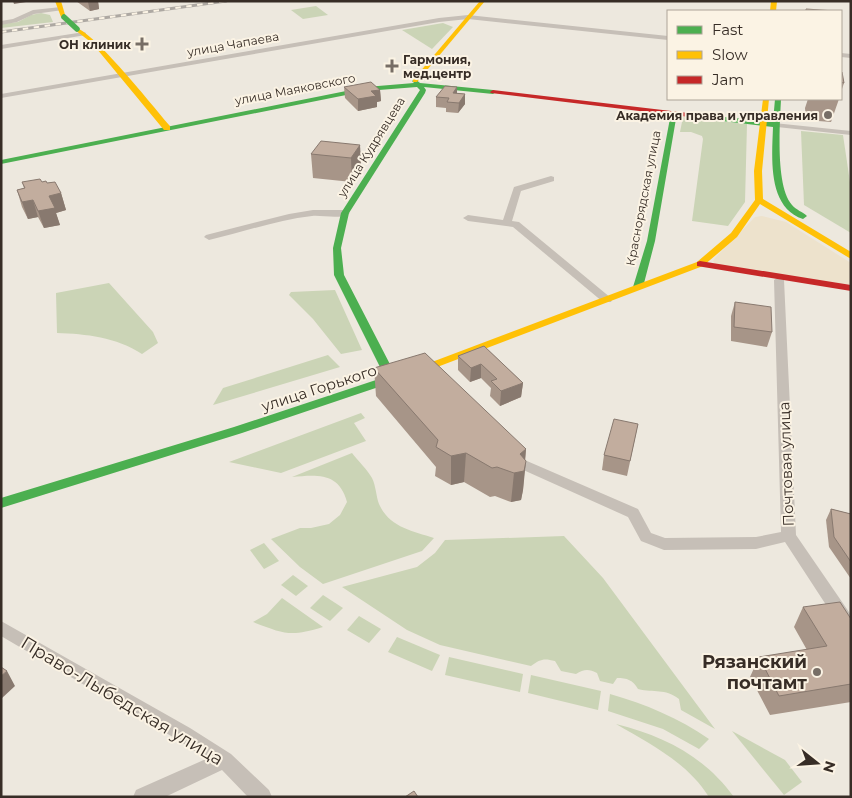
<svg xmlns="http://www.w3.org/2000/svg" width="852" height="798" viewBox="0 0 852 798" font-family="Montserrat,sans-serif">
	<rect width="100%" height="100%" fill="#ede8de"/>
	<g fill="#cbd4b6">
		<path d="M316,6l12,9 -25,4 -12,-9z"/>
		<path d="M41,13l9,2 3,7 -52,6v-4l17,-2 13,-7z"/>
		<path d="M443,23l10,4 -21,22 -30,-19z"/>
		<path d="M683,117l64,7 -2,78 -17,24 -36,-5 11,-82 -1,-3 -11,-4h-11z"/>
		<path d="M801,131l42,4 8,54v44l-47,-28z"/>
		<path d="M109,283l44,49 5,11 -16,11c-26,-17 -56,-20 -85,-21l-1,-40z"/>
		<path d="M335,290l27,60 -21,4 -28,-35 -24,-24 2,-3z"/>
		<path d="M328,355l12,12 -127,38 10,-17z"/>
		<path d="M361,413l4,5 -11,5 12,18 -85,32 -52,-11z"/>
		<path d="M352,453c6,8 15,16 20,25 4,8 4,18 7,26 10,23 33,27 55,34l-12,13 -99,33 -23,-17 -29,-28 29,-11h11l18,-4 11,-9 7,-13c-8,-30 -30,-27 -55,-25z"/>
		<path d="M564,536l39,42 112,151 -34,-19 -2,-11c-15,-11 -24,-6 -41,-10 -5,-9 -11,-11 -21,-11l-4,6 -13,-3 -3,-8c-8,-4 -13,-4 -21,1l-15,-3 -6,-10c-11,-3 -15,-2 -24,5l-91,-21 -33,-15 -65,-43 75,-20 18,-14 10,-13z"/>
		<path d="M264,543l15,18 -15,8 -14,-19z"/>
		<path d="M293,575l15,11 -12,10 -15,-11z"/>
		<path d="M323,595l20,13 -13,13 -20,-13z"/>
		<path d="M282,598l41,29c-33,10 -38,7 -70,-5l14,-8z"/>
		<path d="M359,616l22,13 -12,14 -22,-13z"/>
		<path d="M397,637l43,18 -8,16 -44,-19z"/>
		<path d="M449,657l74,17 -3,18 -75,-17z"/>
		<path d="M531,675l70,16 -3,19 -70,-17z"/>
		<path d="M610,694c35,10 69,24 99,45l-10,10 -36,-20 -55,-18z"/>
		<path d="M616,724c48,12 88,32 118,73h-25c-22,-35 -59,-53 -93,-73z"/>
		<path d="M732,731l53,29 17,22 -18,13z"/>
	</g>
	<path fill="#ede2cc" d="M762,216l24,6 65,41v22l-135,-20 -3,-4 2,-3 40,-41z"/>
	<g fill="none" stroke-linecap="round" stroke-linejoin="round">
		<g fill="#c6bfb7" fill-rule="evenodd">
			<path d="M61,7l2,3 -29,4 -17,8 -16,3v-4l12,-2 20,-9z"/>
			<path d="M468,15l200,21v4l-200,-21 -29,3 -438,76v-4l438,-76z"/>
			<path d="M84,32l2,1v2l-85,14v-4z"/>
			<path d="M841,53l10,1v4l-10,-1z"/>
			<path d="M774,123l77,8v4l-74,-8 -4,-2z"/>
			<path d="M551,176l3,1v4l-33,10 -9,30 7,1 92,76 1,2 -1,2h-8l-90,-75 -45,-6 -5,-3 5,-3 35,5 11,-33z"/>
			<path d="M313,210h32l5,3c-9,7 -27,2 -38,3 -35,4 -69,16 -103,24l-5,-3 2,-2 83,-21z"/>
			<path d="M779,277l5,3 12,255 55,80v21l-6,-2 -60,-92 -29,7 -92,1 -23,-9 -13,-24 -118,-53 -6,-7 2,-3c6,-2 9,-1 14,4l118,51 13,24 14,5 91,-1 25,-5 -7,-252z"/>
			<path d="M1,621l189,107 41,26 38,36 3,7h-24l-26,-27 -57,27h-32l3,-7 70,-31 -28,-19 -177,-104z"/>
		</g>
		<g fill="#4caf50" fill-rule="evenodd">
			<path d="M415,79l5,4 73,7 3,2 -3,2 -69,-7 2,3 -1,3 -76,120 -8,35 3,27 51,99 33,-10 5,3 -1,2 -190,64 -241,75v-10l233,-71 151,-50 -51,-102 -1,-27 8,-35 79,-123 -3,-3 -51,4 -365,73v-4l365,-73 48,-4 -2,-2z"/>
			<path d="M775,99h6c-1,24 -6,87 11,106 4,5 11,7 15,11l-4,3c-36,-12 -31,-62 -30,-92l-68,-8 -3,-2 3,-2 68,7z"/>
			<path d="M674,111l3,2 -22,128 -12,46 -5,3 -5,-3 14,-46 24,-128z"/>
		</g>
		<g fill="#ffc107" fill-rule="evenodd">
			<path d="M55,1h6l5,17 -5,-1z"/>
			<path d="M480,1h5l-68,81h-4v-2z"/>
			<path d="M771,1h6l-1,10h-6z"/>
			<path d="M75,28c16,0 81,82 95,98v4h-6l-72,-87 -17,-13z"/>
			<path d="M763,99h6l-7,72 1,28 88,53v7l-91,-55 -23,33 -34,29 -271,103h-8l-1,-2 1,-2 273,-103 34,-29 24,-33 -1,-29z"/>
		</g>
		<g fill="#c62828" fill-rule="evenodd">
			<path d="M493,90l212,25 3,2 -3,2 -214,-26 -1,-1z"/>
			<path d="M700,261l151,24v6l-154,-25v-4z"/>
		</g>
		<g stroke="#ada8a2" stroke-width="3">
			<path id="rail" d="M1,32l225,-31"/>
		</g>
		<use href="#rail" stroke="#fbf3e4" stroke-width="2" stroke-dasharray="5.5" stroke-linecap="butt"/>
		<path stroke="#4caf50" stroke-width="5.5" d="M64,17l13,12"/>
	</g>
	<g fill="#a79588">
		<path d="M76,1h22l1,8 -9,2z"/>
		<path d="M841,72l3,11 -3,9z"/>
		<path d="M344,87l36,3 1,11 -4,1v5l-19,4 -13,-13z"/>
		<path d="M457,87v6l8,1v10l-7,9 -12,-1v-4l-10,-1v-10z"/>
		<path d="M808,99h31l-8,23 -25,-2 -1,-12z"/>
		<path d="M360,145l1,24 -9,13 -39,-4 -2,-24z"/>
		<path d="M22,182h20l5,1 14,10 5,17 -10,3 4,12 -16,3 -6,-11 -10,2 -6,-12 -5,-17 7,-2z"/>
		<path d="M735,302l37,30 -5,15 -36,-6v-25z"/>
		<path d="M484,346l39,37 -2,14 -21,9 -10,-10 1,-8 -10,-10 -11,4 -12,-12v-14z"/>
		<path d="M374,368l152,81 -3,41 -2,10 -10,2 -16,-6 -5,1 -26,-15 -13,3 -16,-9 1,-9 -60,-71z"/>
		<path d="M638,424l-11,52 -25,-6 2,-15z"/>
		<path d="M831,509l20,5v65l-22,-32 -3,-27z"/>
		<path d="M803,607l48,12v83l-81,13 -20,-38 9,-20 48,-7 -13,-23z"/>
	</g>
	<g fill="#88796f">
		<path d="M13,1h19l-18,3z"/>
		<path d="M92,1h6l1,8 -9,2 -2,-9z"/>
		<path d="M457,87v10l-4,-4z"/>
		<path d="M380,90l1,11 -4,1v5l-19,4v-12l13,-8z"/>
		<path d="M465,94v10l-7,9 1,-10z"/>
		<path d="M360,145l1,24 -9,13 -1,-24z"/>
		<path d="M61,193l5,17 -10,3 4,12 -16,3 -6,-17 11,-15z"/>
		<path d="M33,200l5,17 -10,2 -6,-17z"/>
		<path d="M481,364v14l-11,4 1,-14z"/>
		<path d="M523,383l-2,14 -21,9 1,-15z"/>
		<path d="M526,449l-2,21 2,-9 -3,29 -2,10 -10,2 3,-29 6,-19z"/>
		<path d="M466,453l-2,29 -13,3v-29z"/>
		<path d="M7,671l8,15 -14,13v-23z"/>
	</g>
	<g fill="#c2ad9e" stroke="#88796f">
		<path d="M806,9l29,2h-29z"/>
		<path d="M841,72h1l2,11 -3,-1z"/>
		<path d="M371,82l9,8 -9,1 5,5 -18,3 -14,-12z"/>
		<path d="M445,86l12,1 -4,6 12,1 -6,9 -12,-1 2,-4 -13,-1z"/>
		<path d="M321,141l39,4 -9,13 -40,-4z"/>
		<path d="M40,179l2,3 4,-1 1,2 8,-1 6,11 -12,3 6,12 -17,3 -5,-11 -11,2 -5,-12 8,-2 -3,-6z"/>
		<path d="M735,302l36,5 1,25 -38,-5z"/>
		<path d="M484,346l39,37 -22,8 -10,-10 6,-2 -16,-15 -10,4 -13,-12z"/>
		<path d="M425,353l101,96 -6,5 6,7 -2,10 -10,2 -17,-6 -5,1 -26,-15 -15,3 -15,-9 2,-7 -64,-72z"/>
		<path d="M614,419l24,5 -8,37 -26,-6z"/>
		<path d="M831,509l20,5v48l-17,-25z"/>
		<path d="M840,602l11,17v65l-72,12 -20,-39 68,-11 -24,-39z"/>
		<path d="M1,667l6,4 -6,5z"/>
		<path d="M414,791l4,6h-13z"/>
	</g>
	<g fill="#776e66" stroke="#fbf3e4" stroke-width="2">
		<path d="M139.5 36.5h5v5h5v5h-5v5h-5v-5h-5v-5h5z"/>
		<path d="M389.5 58.5h5v5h5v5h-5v5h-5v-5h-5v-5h5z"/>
		<circle cx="828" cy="115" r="5"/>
		<circle cx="817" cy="672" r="5"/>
	</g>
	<g text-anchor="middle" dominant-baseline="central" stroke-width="4" stroke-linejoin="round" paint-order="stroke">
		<g font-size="12" font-weight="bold" fill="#372d26" stroke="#fbf3e4" text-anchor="end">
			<text x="131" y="44">ОН клиник</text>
			<text x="403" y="59" text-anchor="start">Гармония,<tspan x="403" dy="14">мед.центр</tspan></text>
			<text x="818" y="115">Академия права и управления</text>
		</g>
		<g font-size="12" fill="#372d26" stroke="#fbf3e4">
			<text transform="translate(233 44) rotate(-10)">улица Чапаева</text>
			<text transform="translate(295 89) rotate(-11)">улица Маяковского</text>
			<text transform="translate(371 147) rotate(-58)">улица Кудрявцева</text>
			<text transform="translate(643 198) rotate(-79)">Краснорядская улица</text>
		</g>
		<g font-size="15" fill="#372d26" stroke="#fbf3e4">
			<text transform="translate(319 388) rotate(-18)">улица Горького</text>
			<text transform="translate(786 464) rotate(-92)">Почтовая улица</text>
		</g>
		<g font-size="18" font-weight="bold" fill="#372d26" stroke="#fbf3e4" text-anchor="end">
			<text x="807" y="662">Рязанский<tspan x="807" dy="21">почтамт</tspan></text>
		</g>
		<g font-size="18" fill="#372d26" stroke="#fbf3e4">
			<text transform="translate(122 701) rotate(31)">Право-Лыбедская улица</text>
		</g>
	</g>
	<rect width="852" height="798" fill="none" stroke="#372d26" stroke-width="5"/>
	<rect x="667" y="10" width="175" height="90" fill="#fbf3e4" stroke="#ada498"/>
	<rect x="677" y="26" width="25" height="8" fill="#4caf50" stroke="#ada498"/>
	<text x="712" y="35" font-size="15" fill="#372d26">Fast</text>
	<rect x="677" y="51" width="25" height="8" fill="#ffc107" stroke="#ada498"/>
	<text x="712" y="60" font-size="15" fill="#372d26">Slow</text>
	<rect x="677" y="76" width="25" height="8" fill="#c62828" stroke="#ada498"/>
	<text x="712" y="85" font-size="15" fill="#372d26">Jam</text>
	<g transform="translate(817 763) rotate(107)" stroke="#fbf3e4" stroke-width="4" paint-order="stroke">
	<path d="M0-4L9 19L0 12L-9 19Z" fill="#372d26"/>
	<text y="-8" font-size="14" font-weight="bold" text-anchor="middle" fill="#372d26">N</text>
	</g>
</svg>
